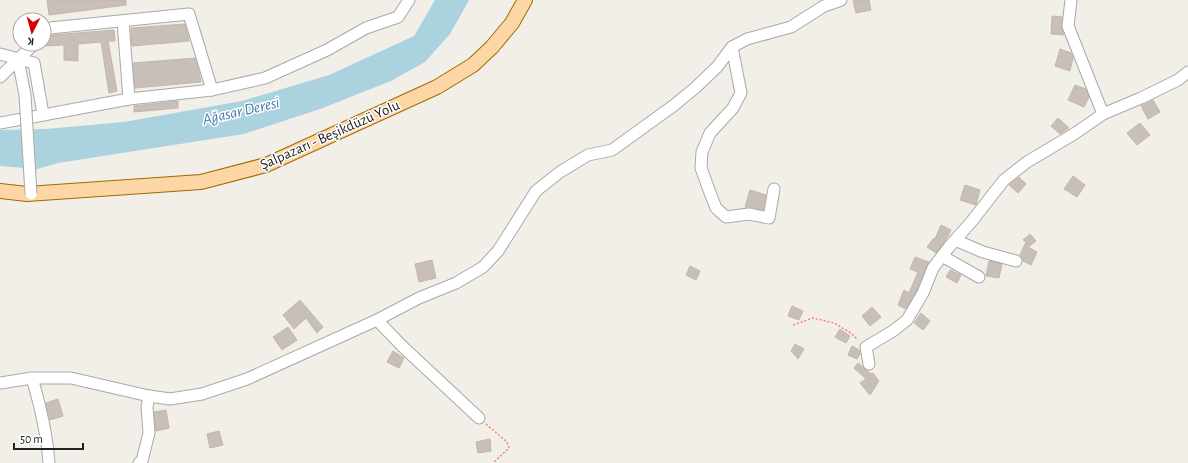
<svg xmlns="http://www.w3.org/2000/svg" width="1188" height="463" viewBox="0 0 1188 463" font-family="'Alegreya Sans',sans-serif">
	<rect width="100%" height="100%" fill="#f2efe9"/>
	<path fill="#aad3df" d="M435,0h34l-19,34 -25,28 -34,19 -71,28 -76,25 -186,29 -21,6 -37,-3v-36l46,-1 78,-7 118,-21 87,-26 85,-39z"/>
	<g fill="#c7bfb8" stroke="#c4b6ab">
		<path d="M47,0h79v5l-77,10z"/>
		<path d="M857,0h12l2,10 -15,3 -3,-12z"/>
		<path d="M1052,16l10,1 -1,9 3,9 -13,-1z"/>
		<path d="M185,24l4,17 -57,5 -1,-18z"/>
		<path d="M114,30l1,11h-7l9,50 -8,2 -8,-51 -23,2v17l-14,-1v-15l-20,1 1,-5 8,-6z"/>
		<path d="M1060,49l11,4 2,5 -3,13 -15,-5z"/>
		<path d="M195,58l5,18 1,6 -66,6 -2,-25z"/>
		<path d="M1075,85l11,4 3,8 -5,10 -16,-7z"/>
		<path d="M1153,100l7,12 -12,7 -7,-13z"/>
		<path d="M178,101v7l-44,4v-6z"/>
		<path d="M1058,118l11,10 -9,6 -9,-8z"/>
		<path d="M1140,123l10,12 -13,10 -10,-12z"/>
		<path d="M1073,176l12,9 -8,12 -13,-8z"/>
		<path d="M1019,177l7,7 -8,9 -9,-8z"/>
		<path d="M965,185l15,5 -4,15 -16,-5z"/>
		<path d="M750,190l16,5 -3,15 -13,-3h-5z"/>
		<path d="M941,225l10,5 -4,8 -11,15 -9,-6 7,-9 1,1z"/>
		<path d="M1030,234l6,7 -8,6 9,5 -6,13 -8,-4v-2l-3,-4 6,-13 -3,-2z"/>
		<path d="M915,257l14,5 -12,28 -11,19 -8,-4 6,-15 5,3 9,-21 -8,-3z"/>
		<path d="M432,260l4,18 -17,4 -4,-18z"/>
		<path d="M989,261l13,3 -3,14 -13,-2z"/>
		<path d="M690,266l10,5 -4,9 -10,-5z"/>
		<path d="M950,270l11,5 -4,8 -11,-6z"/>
		<path d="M300,300l23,27 -6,6 -11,-15 -12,11 -11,-14z"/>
		<path d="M792,306l11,5 -4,9 -11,-4z"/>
		<path d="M872,307l9,10 -11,9 -8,-10z"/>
		<path d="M921,313l9,8 -7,9 -9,-7z"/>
		<path d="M288,327l9,13 -15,10 -9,-13z"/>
		<path d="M840,329l10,7 -4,7 -11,-6z"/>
		<path d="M795,344l9,5 -6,10 -7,-8z"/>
		<path d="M852,346l7,4 1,4 -3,5 -9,-4z"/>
		<path d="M393,351l11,7 -5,10 -12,-6z"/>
		<path d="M858,363l13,11 2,-1 6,8 -9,14 -10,-12 6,-4 -12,-11z"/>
		<path d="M58,399l5,17 -13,4 -4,-17z"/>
		<path d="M166,410l3,18 -13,3 -2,-19z"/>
		<path d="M219,431l4,14 -13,3 -3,-14z"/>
		<path d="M490,439l1,12 -13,2 -2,-11z"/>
	</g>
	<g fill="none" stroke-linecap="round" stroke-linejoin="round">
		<g stroke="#a9a9a9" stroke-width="13">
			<g id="minor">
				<path d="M1071,0l-3,26 35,88"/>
				<path d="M123,21l6,78"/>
				<path d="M44,34l6,-6 139,-14 23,76"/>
				<path d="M732,47l9,46 -8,15 -23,25 -8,19 -1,16 8,22 7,18 10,9 23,-3 20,4 5,-29"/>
				<path d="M0,54l34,9 9,51"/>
				<path d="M18,59l7,36"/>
				<path d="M0,77l34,-33"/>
				<path d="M0,123l129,-24 83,-9 53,-12 62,-28 39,-22 32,-11 11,-17"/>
				<path d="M955,240l28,12 33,9"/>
				<path d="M942,256l37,21"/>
				<path d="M377,320l25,26 77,72"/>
				<path d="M869,364l-3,-17 27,-16 14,-11 16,-27 10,-25 16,-21 23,-26 32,-41 23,-18 47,-28 29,-20 38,-16 37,-18 10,-8"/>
				<path d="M32,378c8,27 15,56 17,85"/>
				<path d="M0,383l32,-5h39l78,18 21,3 32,-5 45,-15 130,-59 42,-22 37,-15 27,-16 15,-16 38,-60 24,-19 28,-17 24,-5 61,-44 22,-18 22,-21 15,-20 15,-8 44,-12 33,-21 17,-6"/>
				<path d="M139,463l3,-2 7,-28 -2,-26 2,-11"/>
			</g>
		</g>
		<g stroke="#a06b00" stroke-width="16">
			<path id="major" d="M0,191l27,3 174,-12 65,-17 171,-78 36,-22 19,-18 20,-24 13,-23"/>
		</g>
		<g stroke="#fa8072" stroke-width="1.5" stroke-dasharray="2 2" stroke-linecap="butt">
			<path d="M793,325l20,-7 21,5 17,10 7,7"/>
			<path d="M486,424l21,18 2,6 -16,15"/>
		</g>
		<use href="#minor" stroke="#fff" stroke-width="11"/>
		<use href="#major" stroke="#fcd6a4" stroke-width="14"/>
		<g stroke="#a9a9a9" stroke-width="13" stroke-linecap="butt">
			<path id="minor-bridge" d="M25,95l6,99"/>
		</g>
		<use href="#minor-bridge" stroke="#fff" stroke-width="11"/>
	</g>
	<g text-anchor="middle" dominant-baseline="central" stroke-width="3" stroke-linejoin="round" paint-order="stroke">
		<g font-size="15" fill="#222" stroke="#fff">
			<text transform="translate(330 135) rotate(-24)">Şalpazarı - Beşikdüzü Yolu</text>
		</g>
		<g font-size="16" font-style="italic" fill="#4a7aab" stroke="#fff">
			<text transform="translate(241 111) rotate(-13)">Ağasar Deresi</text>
		</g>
	</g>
	<g transform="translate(32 32) rotate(186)"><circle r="19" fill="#ffffff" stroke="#a7a7a7"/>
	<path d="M0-3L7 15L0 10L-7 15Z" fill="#d40000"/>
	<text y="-6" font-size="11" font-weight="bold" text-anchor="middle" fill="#222222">K</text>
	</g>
	<path d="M14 443v6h69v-6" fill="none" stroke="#222222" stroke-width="2"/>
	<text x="20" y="443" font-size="12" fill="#222222" stroke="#ffffff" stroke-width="3" paint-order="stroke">50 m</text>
</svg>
